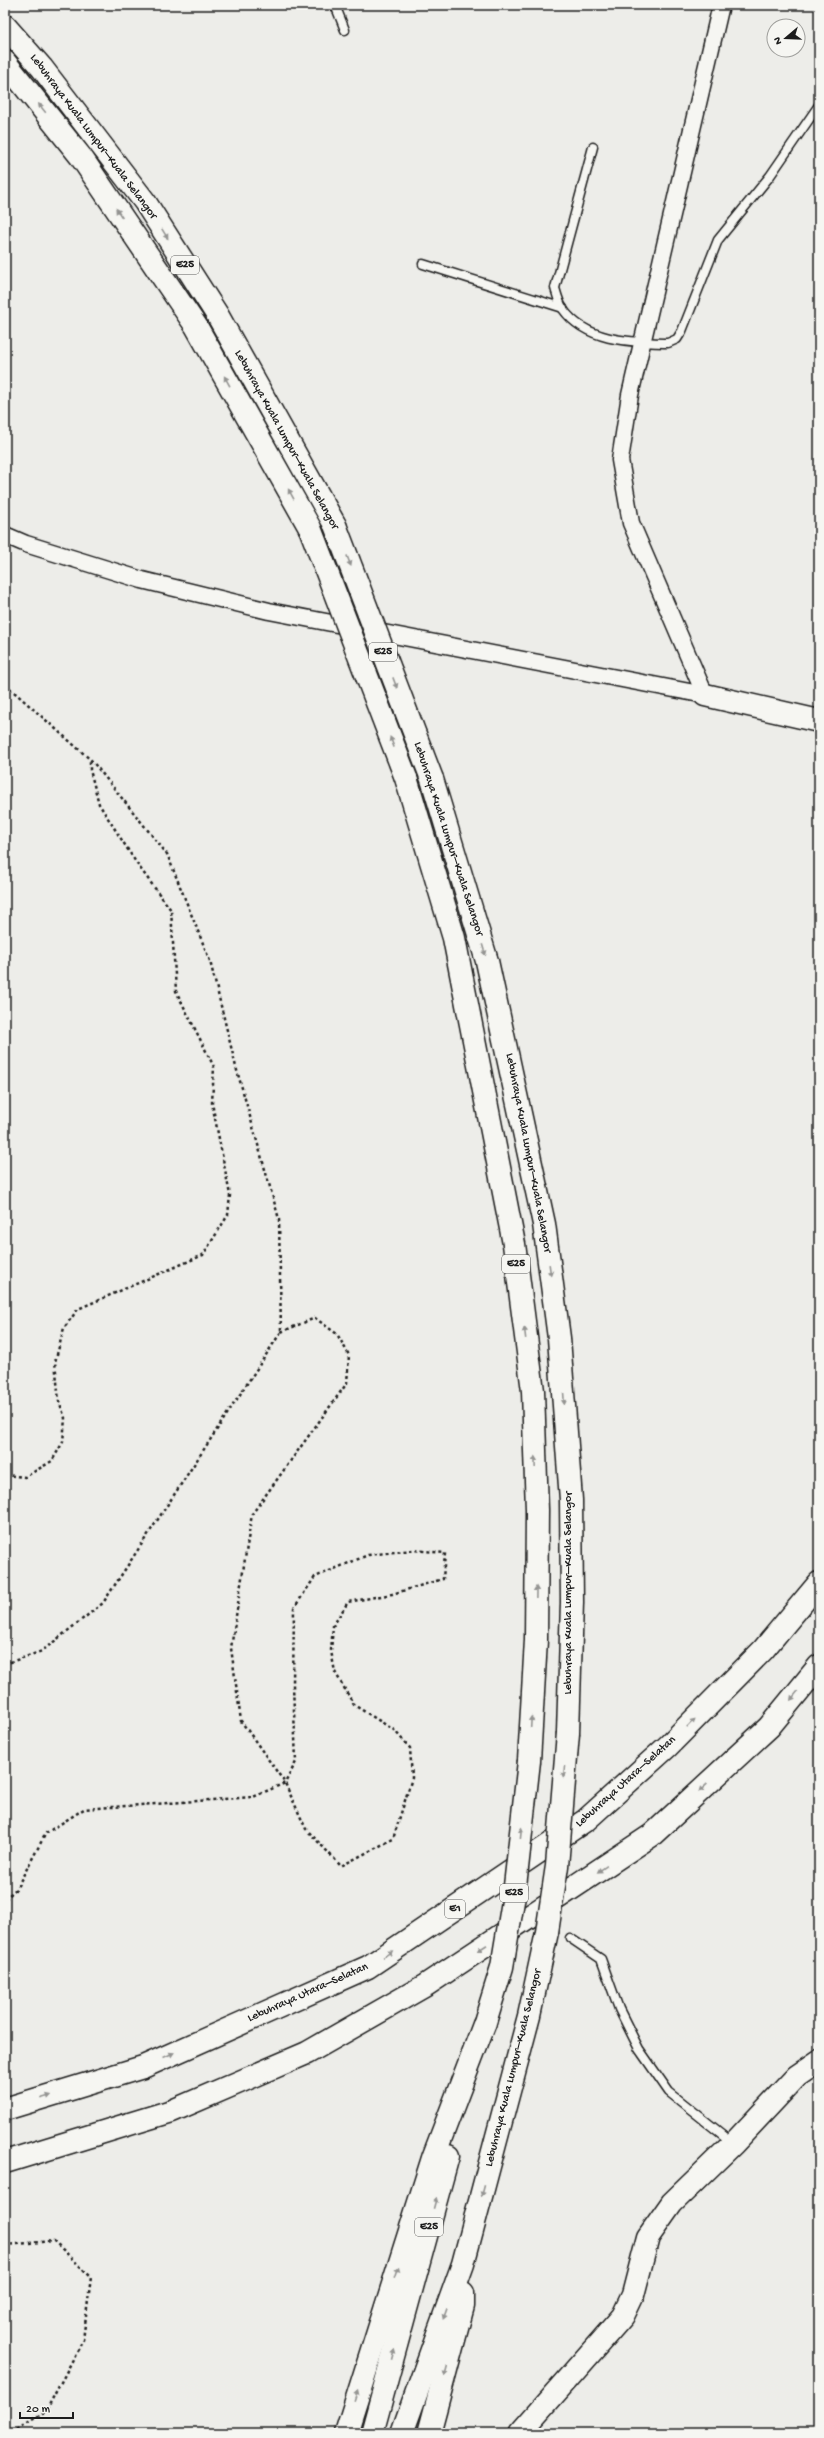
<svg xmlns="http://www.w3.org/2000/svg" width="824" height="2438" viewBox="0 0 824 2438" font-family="'Gochi Hand',sans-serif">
	<rect width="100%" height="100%" fill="#edede9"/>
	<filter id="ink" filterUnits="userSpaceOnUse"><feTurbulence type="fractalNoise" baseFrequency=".025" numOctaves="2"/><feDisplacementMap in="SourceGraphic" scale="8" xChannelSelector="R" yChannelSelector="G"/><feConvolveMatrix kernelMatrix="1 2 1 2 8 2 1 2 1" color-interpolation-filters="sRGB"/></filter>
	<g filter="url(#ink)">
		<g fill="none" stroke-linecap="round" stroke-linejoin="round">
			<g stroke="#1c1c1c" stroke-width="11">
				<g id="lane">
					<path d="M335,5l10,25"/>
					<path d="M593,147l-38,141c2,7 4,15 8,21 23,33 68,33 105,34l9,-4 5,-8 36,-91 52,-64 49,-71"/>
					<path d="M423,264l140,44"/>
					<path d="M570,1938l31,21 18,50 20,40 30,43 64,51"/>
				</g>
			</g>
			<g stroke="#1c1c1c" stroke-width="19">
				<g id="street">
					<path d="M5,535l21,9 116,36 127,31 436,84"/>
					<path d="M705,695l-74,-172 -11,-63 10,-65 91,-390"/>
				</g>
			</g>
			<g stroke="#1c1c1c" stroke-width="25">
				<g id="secondary">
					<path d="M705,695l114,26"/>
					<path d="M520,2433l103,-117 10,-21 15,-58 24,-34 62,-60 63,-67 22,-15"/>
				</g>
			</g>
			<g stroke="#1c1c1c" stroke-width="25">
				<g id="highway">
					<path d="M5,26l37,42 103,134 73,114 117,209"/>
					<path d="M5,62l76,95 115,169 114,202"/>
					<path d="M406,778l48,160 60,306 19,147 4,119 -1,130 -7,121"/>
					<path d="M432,779l55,182 57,263 15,114 12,162 1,102 -4,131"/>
					<path d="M5,2109l138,-42 225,-100 218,-147 82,-74 95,-96 56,-67"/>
					<path d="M5,2162l167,-51 135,-58 119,-68 226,-150 117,-108 50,-61"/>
					<path d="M346,2433l87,-275 52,-136"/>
					<path d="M372,2433l76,-277"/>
					<path d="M402,2433l61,-169 66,-248 18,-84"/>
					<path d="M429,2433l34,-127v-13"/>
				</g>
			</g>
			<g stroke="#1c1c1c" stroke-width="2.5" stroke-dasharray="3 3" stroke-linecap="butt">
				<path d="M5,684l87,77 75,93 43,107 26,106 43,152 2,113 -178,271 -61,48 -37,13"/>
				<path d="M5,1475l20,2 27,-16 11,-19 2,-24 -6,-17 -4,-39 9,-34 14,-19 125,-54 25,-40 2,-20 -18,-92 2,-36 -38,-76 -5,-81 -34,-46 -38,-60 -9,-34v-10"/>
				<path d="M5,1899l11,-10 30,-56 38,-24 169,-12 32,-14 11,-21 -3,-77 1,-77 21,-31 53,-22 45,-5 32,3 -2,26 -51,15 -44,8 -15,24 -2,25 4,21 19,33 40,25 16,18 2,30 -19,61 -52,27 -35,-37 -21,-46 -44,-62 -10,-73 21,-134 95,-131 2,-28 -12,-21 -22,-16 -34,14"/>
				<path d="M5,2245l49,-4 37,36 -8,63 -37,71 -34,22"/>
			</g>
			<use href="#lane" stroke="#f6f6f2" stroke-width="8"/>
			<use href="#street" stroke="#f6f6f2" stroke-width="16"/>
			<use href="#secondary" stroke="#f6f6f2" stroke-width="22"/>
			<use href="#highway" stroke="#f6f6f2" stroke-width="22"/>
			<g stroke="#1c1c1c" stroke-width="25" stroke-linecap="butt">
				<g id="highway-bridge">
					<path d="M335,525l97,254"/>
					<path d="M310,528l96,250"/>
					<path d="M547,1932l10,-66 11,-133"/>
					<path d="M485,2022l17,-55 12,-72 15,-134"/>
				</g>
			</g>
			<use href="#highway-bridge" stroke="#f6f6f2" stroke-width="22"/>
		</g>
		<defs><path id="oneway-solid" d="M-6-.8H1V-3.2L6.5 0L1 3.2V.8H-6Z"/></defs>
		<g fill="#949492">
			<use href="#oneway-solid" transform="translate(42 108) rotate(-129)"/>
			<use href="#oneway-solid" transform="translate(119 213) rotate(-124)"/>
			<use href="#oneway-solid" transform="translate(165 234) rotate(58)"/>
			<use href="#oneway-solid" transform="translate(227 381) rotate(-119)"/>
			<use href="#oneway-solid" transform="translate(291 494) rotate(-119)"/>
			<use href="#oneway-solid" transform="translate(349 561) rotate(69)"/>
			<use href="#oneway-solid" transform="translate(395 683) rotate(69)"/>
			<use href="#oneway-solid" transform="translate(392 742) rotate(-111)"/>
			<use href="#oneway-solid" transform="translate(484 950) rotate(73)"/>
			<use href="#oneway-solid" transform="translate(550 1270) rotate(82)"/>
			<use href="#oneway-solid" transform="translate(525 1333) rotate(-97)"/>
			<use href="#oneway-solid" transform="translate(564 1399) rotate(86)"/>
			<use href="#oneway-solid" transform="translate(535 1462) rotate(-92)"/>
			<use href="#oneway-solid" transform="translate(536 1592) rotate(-89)"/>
			<use href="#oneway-solid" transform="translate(794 1696) rotate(129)"/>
			<use href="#oneway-solid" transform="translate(531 1722) rotate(-87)"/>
			<use href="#oneway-solid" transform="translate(691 1723) rotate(-45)"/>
			<use href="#oneway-solid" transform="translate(564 1772) rotate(95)"/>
			<use href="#oneway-solid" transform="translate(703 1788) rotate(137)"/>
			<use href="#oneway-solid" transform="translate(521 1833) rotate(-84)"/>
			<use href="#oneway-solid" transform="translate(602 1869) rotate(146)"/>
			<use href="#oneway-solid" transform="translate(482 1948) rotate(147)"/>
			<use href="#oneway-solid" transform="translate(388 1954) rotate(-34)"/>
			<use href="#oneway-solid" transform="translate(169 2055) rotate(-24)"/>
			<use href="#oneway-solid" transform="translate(46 2097) rotate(-17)"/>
			<use href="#oneway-solid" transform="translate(483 2191) rotate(105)"/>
			<use href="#oneway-solid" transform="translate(435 2203) rotate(-75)"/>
			<use href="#oneway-solid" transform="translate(397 2272) rotate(-72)"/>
			<use href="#oneway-solid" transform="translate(445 2314) rotate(110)"/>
			<use href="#oneway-solid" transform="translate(393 2355) rotate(-75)"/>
			<use href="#oneway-solid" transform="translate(446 2371) rotate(105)"/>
			<use href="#oneway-solid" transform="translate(357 2396) rotate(-72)"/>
		</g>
	</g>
	<g text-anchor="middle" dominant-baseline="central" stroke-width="3.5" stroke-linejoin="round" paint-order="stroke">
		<g fill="#f6f6f2" stroke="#5d5d5c" stroke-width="1">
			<rect x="171" y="256" width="28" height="18" rx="3"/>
			<rect x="369" y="643" width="28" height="18" rx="3"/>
			<rect x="502" y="1255" width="28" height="18" rx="3"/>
			<rect x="500" y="1884" width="28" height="18" rx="3"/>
			<rect x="445" y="1900" width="20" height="18" rx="3"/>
			<rect x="415" y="2218" width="28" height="18" rx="3"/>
		</g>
		<g font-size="11" font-weight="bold" fill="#1c1c1c">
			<text x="185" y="265">E25</text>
			<text x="383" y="652">E25</text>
			<text x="516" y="1264">E25</text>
			<text x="514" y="1893">E25</text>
			<text x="455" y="1909">E1</text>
			<text x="429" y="2227">E25</text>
		</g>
		<g font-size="12" fill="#1c1c1c" stroke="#f6f6f2">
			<text transform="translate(93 137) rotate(53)">Lebuhraya Kuala Lumpur–Kuala Selangor</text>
			<text transform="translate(286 440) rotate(61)">Lebuhraya Kuala Lumpur–Kuala Selangor</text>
			<text transform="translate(448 839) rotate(72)">Lebuhraya Kuala Lumpur–Kuala Selangor</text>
			<text transform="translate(528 1153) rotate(79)">Lebuhraya Kuala Lumpur–Kuala Selangor</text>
			<text transform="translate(569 1593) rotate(-90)">Lebuhraya Kuala Lumpur–Kuala Selangor</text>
			<text transform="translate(626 1782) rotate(-42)">Lebuhraya Utara–Selatan</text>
			<text transform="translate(308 1993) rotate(-24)">Lebuhraya Utara–Selatan</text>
			<text transform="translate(514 2068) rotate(-76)">Lebuhraya Kuala Lumpur–Kuala Selangor</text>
		</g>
	</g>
	<rect width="824" height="2438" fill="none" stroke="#f6f6f2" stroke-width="20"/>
	<rect x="10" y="10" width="804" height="2418" fill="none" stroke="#1c1c1c" stroke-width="1.5" filter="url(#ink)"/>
	<g transform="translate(786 38) rotate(251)"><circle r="19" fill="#f6f6f2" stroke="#9f9f9c"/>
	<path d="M0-3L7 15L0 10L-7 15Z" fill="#1c1c1c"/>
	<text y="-6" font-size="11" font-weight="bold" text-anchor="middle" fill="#1c1c1c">N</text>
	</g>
	<path d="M20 2412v6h53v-6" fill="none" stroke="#1c1c1c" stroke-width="2"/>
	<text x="26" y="2412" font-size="12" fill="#1c1c1c" stroke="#f6f6f2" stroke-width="3" paint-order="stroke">20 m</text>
</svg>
